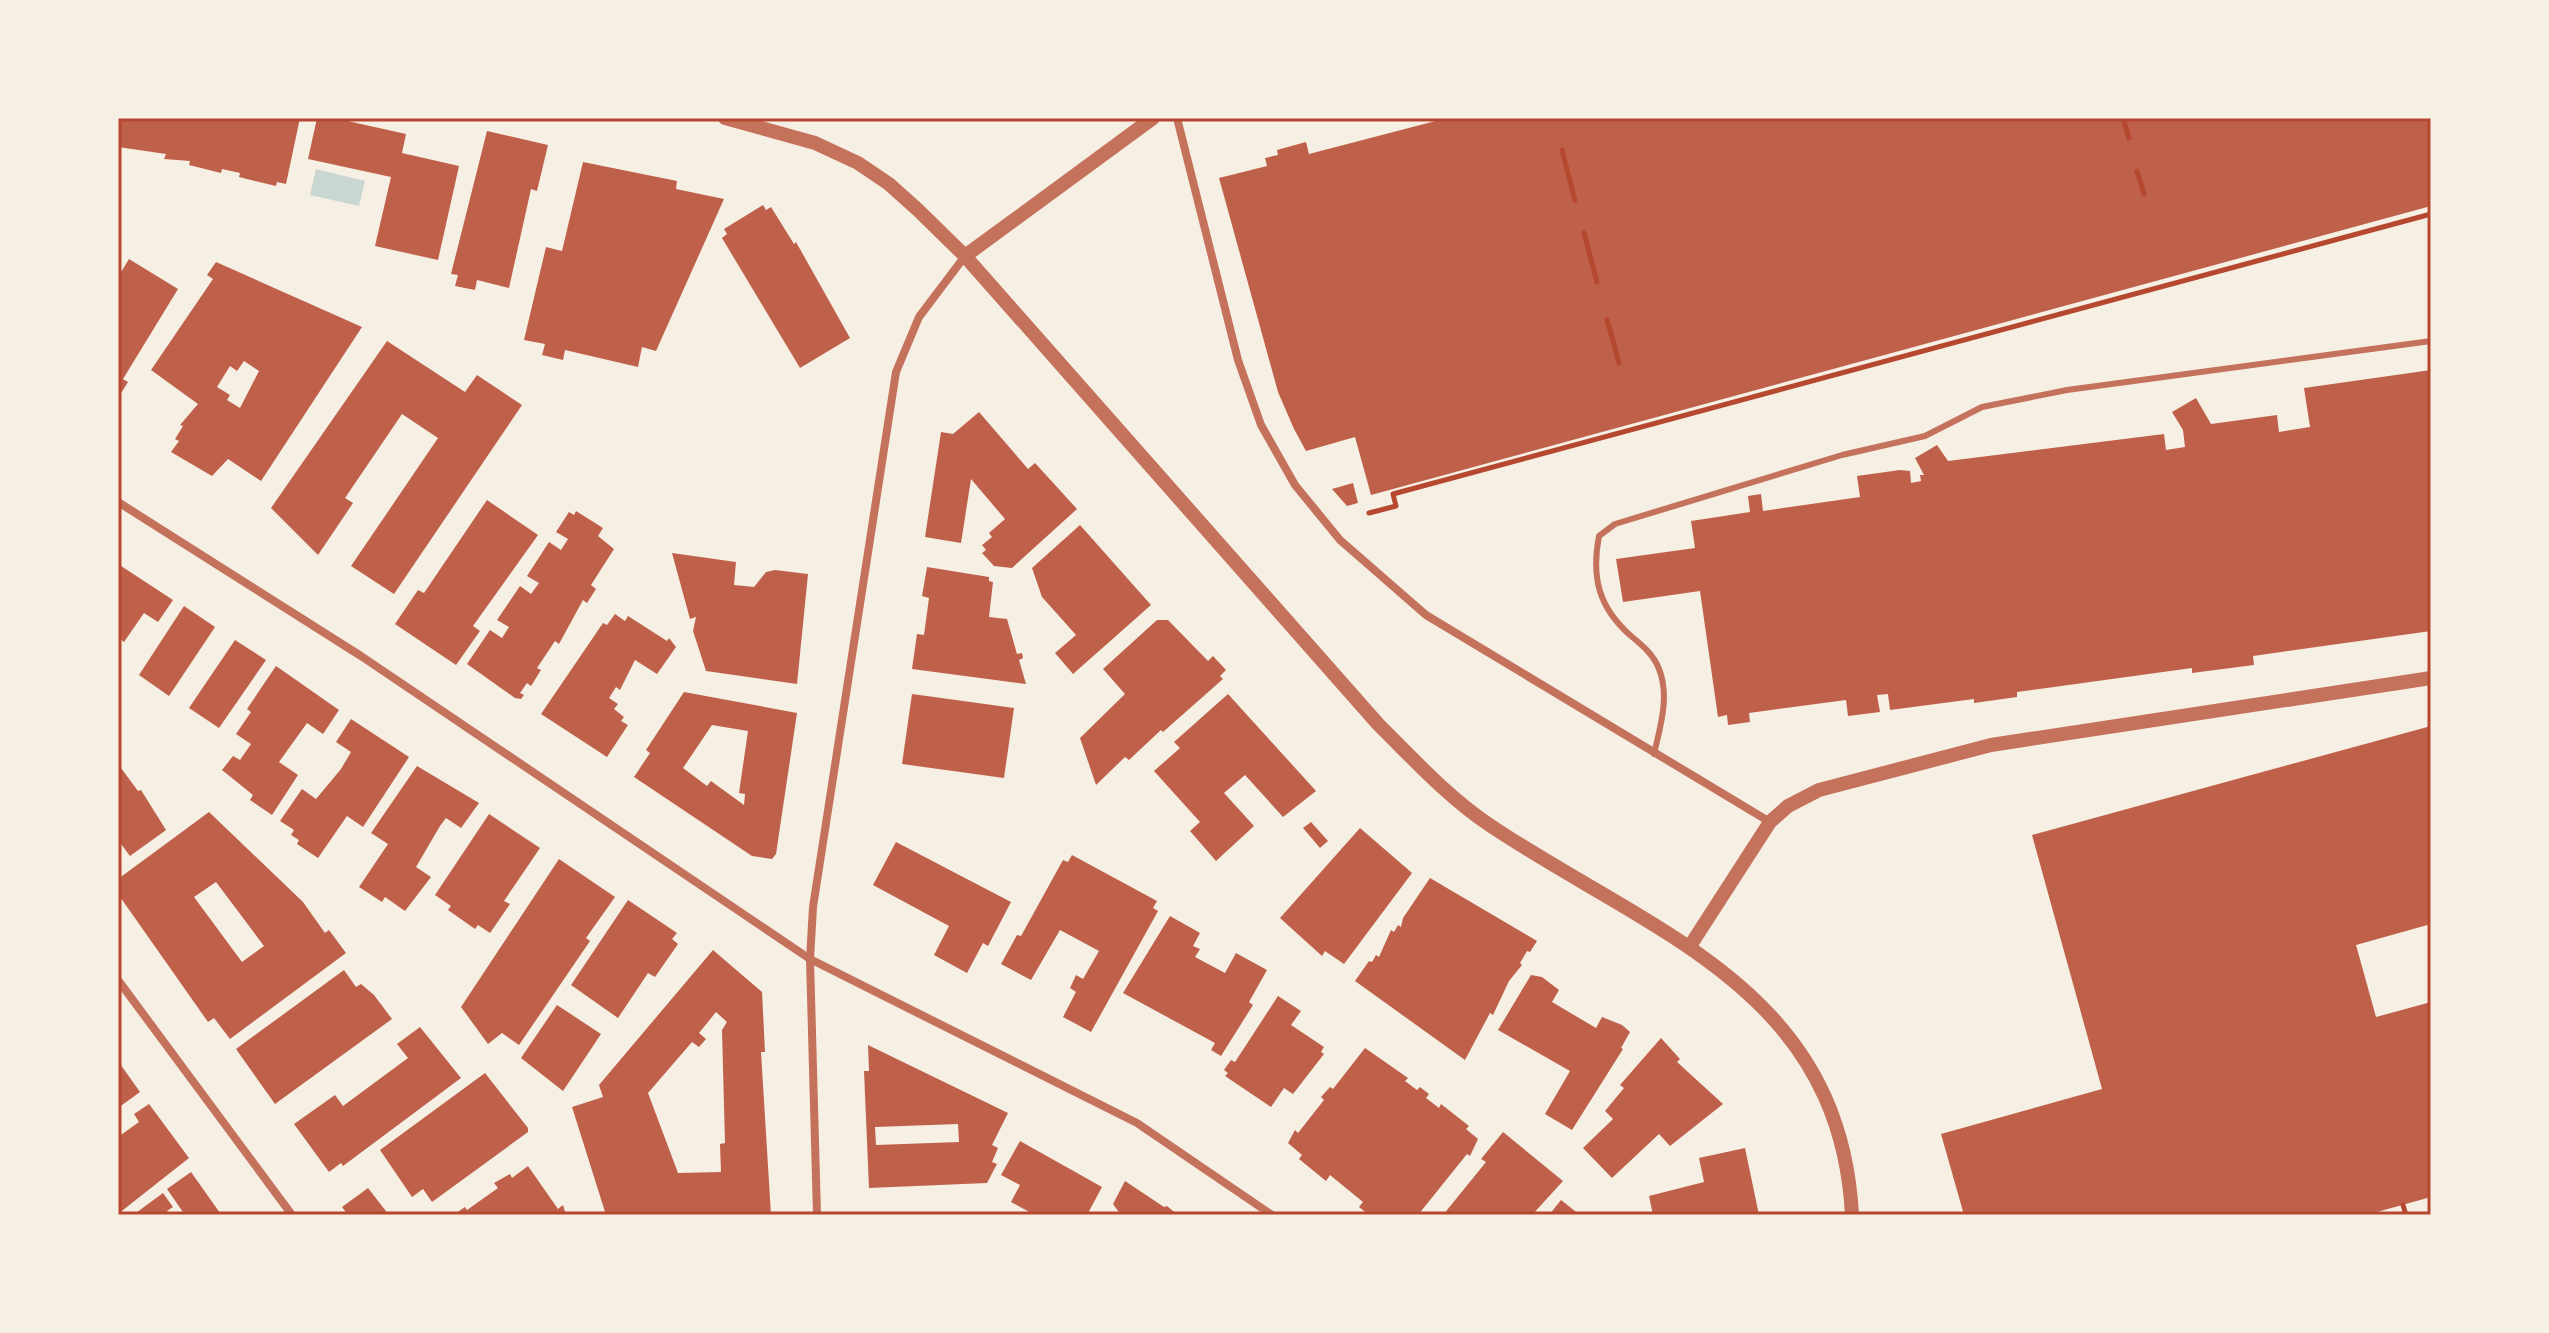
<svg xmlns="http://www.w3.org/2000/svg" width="2549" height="1333" viewBox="0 0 2549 1333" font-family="Lato,sans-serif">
	<rect width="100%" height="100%" fill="#f6efe4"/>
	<path fill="#c9d6d2" d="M316,169l49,12 -6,25 -49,-11z"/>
	<g fill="#bf614a" fill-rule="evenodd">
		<path d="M118,118h182l-14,66 -9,-2 -1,4 -37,-9 1,-4 -18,-4 -1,4 -32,-8 1,-4 -26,-2 2,-5 -48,-7z"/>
		<path d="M317,118h17l72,16 -4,19 57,13 -21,94 -63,-14 16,-69 -83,-18z"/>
		<path d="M1447,118h984v88l-1060,289 -16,-58 -49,14 -12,-22 -16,-37 -59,-214 48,-12 -2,-8 13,-3 -1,-5 29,-8 3,12z"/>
		<path d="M487,131l61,14 -11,46 -6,-2 -22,99 -32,-8 -2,10 -20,-4 3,-11 -7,-1z"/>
		<path d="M583,162l94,19 -1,8 48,10 -68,152 -14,-4 -4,20 -73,-17 -2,10 -21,-5 3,-11 -21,-4 22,-93 16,4z"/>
		<path d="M763,205l3,5 5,-3 23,37 2,-2 54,96 -50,30 -78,-130 5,-4 -3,-5z"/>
		<path d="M129,259l49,30 -55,90 5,3 -10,16v-121z"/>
		<path d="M216,262l146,65 -101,154 -33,-22 -16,17 -41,-24 8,-11 -4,-2 8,-13 -3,-1 18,-21 -47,-34 62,-91 -6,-4zM244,361l15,10 -19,37 -13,-8 3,-5 -13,-8 13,-21 7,5z"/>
		<path d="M387,341l78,51 12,-17 45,30 -128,189 -43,-28 87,-128 -36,-24 -57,84 8,5 -35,52 -47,-47z"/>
		<path d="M2431,370v261l-178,25 1,9 -62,8v-5l-175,24v5l-43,6v-4l-84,11 -2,-16 -11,1 3,17 -32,4 -2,-16 -97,13 1,9 -22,3 -1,-10 -9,2 -18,-126 -77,11 -7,-43 79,-11 -4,-27 59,-9 -2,-16 13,-2 2,17 97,-14 -3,-21 43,-6 10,1 1,12 10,-2 -1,-6h4l-9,-17 22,-13 11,16 216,-27 2,16 19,-3 -2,-17 -11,-18 24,-14 15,26 66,-9 2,17 31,-5 -6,-39z"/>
		<path d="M979,412l49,57 7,-6 42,46 -65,59 -18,-2 -12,-13 4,-3 -4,-5 10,-8 -3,-4 16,-14 -34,-40 -10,64 -36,-6 16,-105 12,2z"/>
		<path d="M1353,483l5,20 -11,3 -15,-17z"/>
		<path d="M487,500l51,35 -65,91 7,5 -24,34 -61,-41 23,-34 6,3z"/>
		<path d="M576,511l27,17 -5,8 16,13 -23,36 5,4 -9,14 -4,-3 -24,44 -4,-3 -18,27 4,2 -10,16 -4,-3 -7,10 4,2 -3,4 -6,-1 -48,-34 23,-34 12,8 7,-11 -12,-7 23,-34 11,8 8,-11 -12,-7 22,-34 12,8 7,-11 -12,-7 13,-20 5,3z"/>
		<path d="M1080,525l71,80 -78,69 -18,-21 21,-18 -34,-38 -10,-29z"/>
		<path d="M672,553l64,9 -2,23 20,2 12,-15 9,-2 33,4 -11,110 -91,-13 -13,-40 3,-14 -6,2z"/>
		<path d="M118,564l55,36 -15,22 -14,-9 -20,29 -6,-5z"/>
		<path d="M927,567l62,10v4l4,1 -4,35 18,2 10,35 5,-1 1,5 -4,2 7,24 -114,-15 5,-35 7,1 5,-37 -7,-2z"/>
		<path d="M184,606l31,21 -46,69 -30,-21z"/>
		<path d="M615,614l10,7 3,-5 39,25 2,-3 7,9 -19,27 -22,-14 -15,30 -4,-3 -7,11 9,6 -4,5 10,8 -3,4 7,4 -21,32 -66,-43 62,-91 4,2z"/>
		<path d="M1157,620h11l40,41 5,-5 13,14 -6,6 3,3 -60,53 -2,-2 -32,30 -4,-3 -29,28 -16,-47 45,-44 -22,-25z"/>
		<path d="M235,640l31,20 -47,68 -30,-20z"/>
		<path d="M276,666l63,44 -16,24 -16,-11 -28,39 19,13 -26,40 -22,-15 3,-5 -31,-25 11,-14 7,4 11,-16 -15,-10 15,-22 -4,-3z"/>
		<path d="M684,692l113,21 -21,141 -4,5 -20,-3 -118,-79 16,-24 -4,-3zM712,725l36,6 -9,62 6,1 -1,11 -33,-24 -4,5 -24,-18z"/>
		<path d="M912,694l102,14 -10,70 -102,-14z"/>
		<path d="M1228,694l88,97 -33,26 -38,-42 -21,18 30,33 -38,35 -26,-30 10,-9 -46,-51 26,-23 -6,-6z"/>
		<path d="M351,719l58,38 -46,70 -16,-11 -29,42 -21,-14 2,-4 -8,-5 3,-5 -14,-9 22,-32 14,10 25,-30 10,-17 -15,-10z"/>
		<path d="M2431,726v198l-75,21 20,72 55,-15v195l-65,18h-402l-23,-81 161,-45 -70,-254z"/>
		<path d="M118,764l20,27 3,-1 25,40 -36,26 -12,-16z"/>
		<path d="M417,766l62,37 -18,25 -15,-10 -6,8 -24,41 15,10 -26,34 -20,-14 -3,5 -23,-15 29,-43 -17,-11z"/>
		<path d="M209,812l94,90 22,31 4,-3 17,23 -116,86 -16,-21 -6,4 -90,-128v-15zM216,882l48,64 -22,16 -48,-65z"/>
		<path d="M489,814l51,34 -36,53 6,3 -20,29 -12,-8 -3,4 -27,-19 3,-4 -16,-11z"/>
		<path d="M1311,822l17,19 -8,7 -17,-20z"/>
		<path d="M1360,828l52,45 -68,91 -19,-13 -3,5 -42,-38z"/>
		<path d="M896,842l115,60 -23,44 -5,-3 -16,30 -33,-18 15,-29 -76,-41z"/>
		<path d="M1072,855l85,46 -4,7 5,3 -67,121 -28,-15 13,-25 -6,-4 6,-13 7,4 16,-28 -39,-21 -29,50 -30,-16 16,-29 4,1 42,-76 5,2z"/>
		<path d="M559,859l56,38 -29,41 4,3 -71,104 -17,-12 -14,11 -27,-37z"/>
		<path d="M1430,878l107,63 -7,11 -3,-1 -7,12 2,2 -13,16 -16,34 -3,-2 -25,47 -110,-79 14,-20 3,1 4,-7 3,2 12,-27 3,2 4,-7 3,2 2,-9z"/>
		<path d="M628,900l49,33 -5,6 6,5 -23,33 -7,-4 -30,45 -47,-33z"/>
		<path d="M1170,916l30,17 -7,13 7,3 -5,8 30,16 11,-20 31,17 -18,32 4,3 -32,51 -10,-6 4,-7 -92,-50z"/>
		<path d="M713,950l49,42 3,60h-4l10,163h-165l-34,-108 31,-10 -4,-12zM716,1012l11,10 -5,8 3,113 -5,1 1,28 -43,1 -30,-80 44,-51 7,5 7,-8 -7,-6z"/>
		<path d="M344,970l12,17 5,-3 13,11 18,24 -117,85 -39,-55z"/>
		<path d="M1531,975l11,2 17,13 -7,12 44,26 6,-11 20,8 8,7 -9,16 2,1 -51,81 -27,-16 25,-43 -72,-41z"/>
		<path d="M1278,996l23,15 -10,14 33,22 -3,5 3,2 -31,40 -9,-6 -13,19 -46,-31 3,-3 -4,-3 7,-10 4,2z"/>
		<path d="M557,1005l44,29 -38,57 -42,-33z"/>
		<path d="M420,1027l41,51 -118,88 -2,-3 -12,9 -35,-48 41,-29 8,11 65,-48 -11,-14z"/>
		<path d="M1661,1038l19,21 -3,3 46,42 -53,42 -11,-12 -47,44 -29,-30 30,-29 -8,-8 19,-23 -4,-3z"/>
		<path d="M868,1045l140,68 -16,32 6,3 -6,14 5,2 -10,19 -118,5 -5,-117h5zM958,1124l1,18 -83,3 -1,-18z"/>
		<path d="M1365,1048l43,30 -3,3 12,9 3,-3 9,7 -3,4 13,10 2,-4 28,22 -3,3 12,10 -8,17 -3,-2 -49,61h-49l-10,-8 4,-5 -33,-27 -4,6 -27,-22 3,-4 -14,-12 7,-13 3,3 26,-33 -3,-3 9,-10 3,2z"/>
		<path d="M118,1061l22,31 -22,16z"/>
		<path d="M485,1073l43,55v4l-96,70 -9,-13 -11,8 -32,-47z"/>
		<path d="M149,1104l40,54 -71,56v-77l21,-15 -5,-8z"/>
		<path d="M1503,1132l60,49 -31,34h-89l43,-53 -5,-3z"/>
		<path d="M1020,1141l82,46 -15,28h-52l-24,-13 9,-17 -19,-10z"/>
		<path d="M1745,1148l14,67h-106l-4,-19 55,-14 -5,-24z"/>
		<path d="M528,1166l30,43 5,-4 3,10h-113l12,-8 2,3 31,-22 -4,-5 16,-9 2,4z"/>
		<path d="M191,1172l29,41 -3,2h-32l-18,-26z"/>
		<path d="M1125,1181l39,26 3,-1 11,9h-57l-8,-11z"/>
		<path d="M368,1188l21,27h-41l-6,-8z"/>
		<path d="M163,1193l10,14 -6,4 3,4h-37z"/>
		<path d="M1561,1200l19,15h-31z"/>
	</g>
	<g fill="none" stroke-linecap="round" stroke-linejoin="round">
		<g stroke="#b5482f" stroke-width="5">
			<path d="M2123,118l6,20"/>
			<path d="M1562,150l13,51"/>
			<path d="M2137,171l7,23"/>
			<path d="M1584,233l13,49"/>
			<path d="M1607,319l12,44"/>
			<path d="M1369,513l27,-7 -3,-12 1038,-280"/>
			<path d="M2403,1205l3,10"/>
		</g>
		<path stroke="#c5725c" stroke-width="6" d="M1654,754c6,-26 16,-58 5,-85 -5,-14 -17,-24 -28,-33 -32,-28 -40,-58 -32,-100l16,-12 227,-69 83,-19 57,-29 85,-17 364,-49"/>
		<g stroke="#c5725c" stroke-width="8">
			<path d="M1177,118l61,242 23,65 34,60 45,55 86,75 344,207"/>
			<path d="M118,502l243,154 449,303 327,164 135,92"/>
			<path d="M118,980l174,235"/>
			<path d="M817,1215l-7,-256 3,-52 83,-535 23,-55 46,-61"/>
		</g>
		<g stroke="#c5725c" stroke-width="14">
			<path d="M725,118l90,25 43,20 31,21 29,26 47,46 413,468c36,36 71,74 113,102 160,107 349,162 361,389"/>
			<path d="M965,256l188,-138"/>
			<path d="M1690,946l80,-124 18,-16 31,-16 172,-45 440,-67"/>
		</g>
	</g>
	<rect width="2549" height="1333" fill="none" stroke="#f6efe4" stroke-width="240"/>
	<rect x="120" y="120" width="2309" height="1093" fill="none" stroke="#b5482f" stroke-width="3"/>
</svg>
